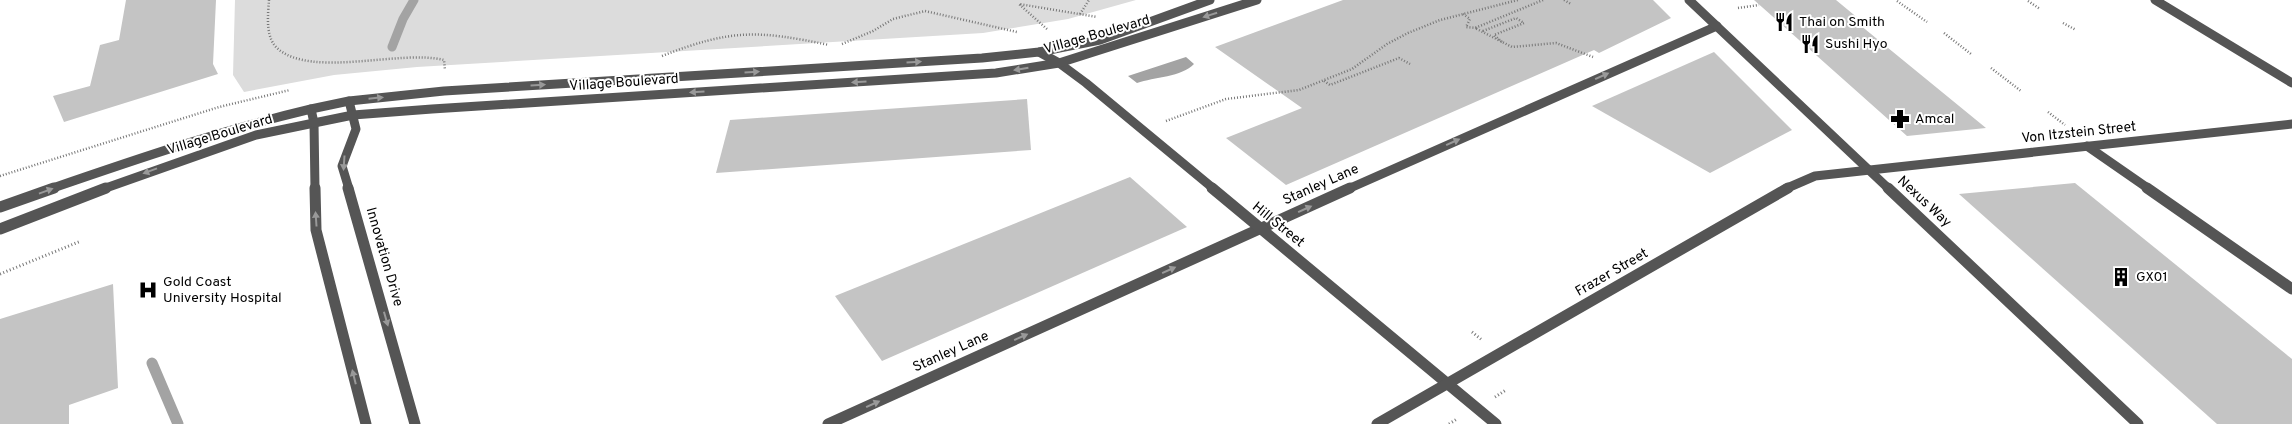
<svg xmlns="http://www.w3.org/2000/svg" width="2292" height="424" viewBox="0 0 2292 424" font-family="Overpass,sans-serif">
	<rect width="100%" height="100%" fill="#fff"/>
	<path fill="#dcdcdc" d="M235,0h901l-68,19 -85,14 -566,34 -83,8 -90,17 -11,-17z"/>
	<path fill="#a3a3a3" d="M1186,57l8,7c-12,13 -40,13 -57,19l-9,-7z"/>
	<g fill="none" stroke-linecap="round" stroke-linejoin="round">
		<path stroke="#a3a3a3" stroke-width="9" d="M392,47l11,-28 11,-19"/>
		<path stroke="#a3a3a3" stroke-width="11" d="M152,363l26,61"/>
	</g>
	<g fill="#c4c4c4">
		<path d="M126,0h90l-3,64 5,10 -154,48 -11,-26 37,-10 10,-41 19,-5z"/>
		<path d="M1343,0h310l18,18 -72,35 -5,-3 -308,135 -60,-47 76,-30 -87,-61z"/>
		<path d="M1754,0h82l29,24 -5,1 126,103 -79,8z"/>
		<path d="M1714,52l78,78 -82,43 -118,-67z"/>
		<path d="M1027,99l4,51 -315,23 14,-53z"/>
		<path d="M1130,177l57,50 -305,134 -47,-65z"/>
		<path d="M2075,183l217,176v65h-75l-258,-230z"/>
		<path d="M113,284l5,104 -49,17v19h-69v-105z"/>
	</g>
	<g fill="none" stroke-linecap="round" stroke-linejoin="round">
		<g stroke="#777" stroke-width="2.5" stroke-dasharray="1 2" stroke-linecap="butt">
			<path d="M269,0c-1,14 -4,37 8,48 34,31 124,1 167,12l1,10"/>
			<path d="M1543,0l-68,28 37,19 44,-4 37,14"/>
			<path d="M1564,0l7,4"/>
			<path d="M1897,1l30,21"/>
			<path d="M2028,1l12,8"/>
			<path d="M1738,8l21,-3"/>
			<path d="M1080,14l9,-14"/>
			<path d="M1463,14l7,5 -4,8 11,1"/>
			<path d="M2063,23l13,7"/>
			<path d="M1047,29l-28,-25 78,13"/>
			<path d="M1483,31l33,-13 8,5 -30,12 8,7"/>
			<path d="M1944,33l27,21"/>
			<path d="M842,44l31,-13 20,-12 32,-8 92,21"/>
			<path d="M662,56c69,-27 95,-26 167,-11"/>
			<path d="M1991,68l30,23"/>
			<path d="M1324,81l6,4 69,-27 11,6"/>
			<path d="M2048,112l17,13"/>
			<path d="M1166,121l60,-22 73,-9 53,-21 35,-25 21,-11 32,-13 78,-20"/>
			<path d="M0,176l219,-69 71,-17"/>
		</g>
		<g stroke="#777" stroke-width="3" stroke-dasharray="1 2.5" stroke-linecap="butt">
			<path d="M0,274l81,-33"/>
			<path d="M1472,332l10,8"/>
			<path d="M1495,397l11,-7"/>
			<path d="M1449,424l8,-5"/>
		</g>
		<g stroke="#555" stroke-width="9">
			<path d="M2087,146l62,43"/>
			<path d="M1348,189l369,-163"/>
		</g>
		<g stroke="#555" stroke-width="11">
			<path d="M2147,188l145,101"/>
			<path d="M828,424l522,-236"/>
		</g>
		<g stroke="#555" stroke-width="9">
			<path d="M1689,0l200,189"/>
			<path d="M2155,0l137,83"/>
			<path d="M1039,52l20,11 27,20 128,106"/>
			<path d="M50,189c87,-30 172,-59 261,-80l3,14 1,66"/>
			<path d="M103,189l153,-54 58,-12"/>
			<path d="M349,189l-7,-23 14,-37 -7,-28"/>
			<path d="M1785,189l30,-13 477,-52"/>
		</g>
		<g stroke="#555" stroke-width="11">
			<path d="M315,188l1,42 50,194"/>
			<path d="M348,188l67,236"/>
			<path d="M1212,188l284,236"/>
			<path d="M1888,188l250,236"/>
			<path d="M0,207l54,-19"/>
			<path d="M0,229l106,-41"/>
			<path d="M1377,424l411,-236"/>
		</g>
		<g stroke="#555" stroke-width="9">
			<path d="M311,109l38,-8 95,-10 538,-33 57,-6 61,-12 110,-40"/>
			<path d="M314,123l39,-8 79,-6 564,-36 63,-10 198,-63"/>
		</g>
	</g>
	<defs><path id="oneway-solid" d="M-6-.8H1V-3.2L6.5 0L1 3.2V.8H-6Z" transform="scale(1.25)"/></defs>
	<g fill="#999">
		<use href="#oneway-solid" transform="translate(1210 15) rotate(162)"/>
		<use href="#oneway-solid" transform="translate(914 62) rotate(-4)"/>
		<use href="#oneway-solid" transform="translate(1021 69) rotate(171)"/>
		<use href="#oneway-solid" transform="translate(752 72) rotate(-4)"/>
		<use href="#oneway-solid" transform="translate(1602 76) rotate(-24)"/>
		<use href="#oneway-solid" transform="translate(859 82) rotate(176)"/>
		<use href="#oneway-solid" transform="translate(538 85) rotate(-4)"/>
		<use href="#oneway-solid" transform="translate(697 92) rotate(176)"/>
		<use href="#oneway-solid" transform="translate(376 98) rotate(-6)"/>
		<use href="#oneway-solid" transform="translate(1453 142) rotate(-24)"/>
		<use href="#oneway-solid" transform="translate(344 163) rotate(94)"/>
		<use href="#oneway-solid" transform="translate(150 171) rotate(160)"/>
		<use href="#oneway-solid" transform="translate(46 191) rotate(-20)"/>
		<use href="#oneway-solid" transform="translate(1305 209) rotate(-24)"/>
		<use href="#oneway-solid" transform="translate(316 219) rotate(-94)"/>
		<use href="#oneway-solid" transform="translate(1169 270) rotate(-24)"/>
		<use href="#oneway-solid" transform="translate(386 319) rotate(74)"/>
		<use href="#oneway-solid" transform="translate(1021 337) rotate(-24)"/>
		<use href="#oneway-solid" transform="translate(354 377) rotate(-104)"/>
		<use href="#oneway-solid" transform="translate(873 404) rotate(-24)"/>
	</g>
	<defs>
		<g id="restaurant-bare" transform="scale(1.5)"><path d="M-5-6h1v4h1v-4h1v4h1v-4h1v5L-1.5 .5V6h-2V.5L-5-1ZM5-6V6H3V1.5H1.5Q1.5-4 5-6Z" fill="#000" stroke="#fff" stroke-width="2.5" paint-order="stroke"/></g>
		<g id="pharmacy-bare" transform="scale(1.5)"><path d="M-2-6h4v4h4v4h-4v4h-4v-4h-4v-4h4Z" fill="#000" stroke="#fff" stroke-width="2.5" paint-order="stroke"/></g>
		<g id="building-bare" transform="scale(1.5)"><path d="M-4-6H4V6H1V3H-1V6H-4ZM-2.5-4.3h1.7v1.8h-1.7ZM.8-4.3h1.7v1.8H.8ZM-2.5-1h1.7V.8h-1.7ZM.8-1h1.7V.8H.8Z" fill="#000" stroke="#fff" stroke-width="2.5" paint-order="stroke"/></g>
		<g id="hospital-bare" transform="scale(1.5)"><path d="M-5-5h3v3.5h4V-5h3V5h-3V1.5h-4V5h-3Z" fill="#000" stroke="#fff" stroke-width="2.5" paint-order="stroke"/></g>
	</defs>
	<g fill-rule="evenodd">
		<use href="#restaurant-bare" x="1784" y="22"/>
		<use href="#restaurant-bare" x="1810" y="44"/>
		<use href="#pharmacy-bare" x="1900" y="119"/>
		<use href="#building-bare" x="2121" y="277"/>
		<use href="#hospital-bare" x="148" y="290"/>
	</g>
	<g text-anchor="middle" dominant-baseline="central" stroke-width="4" stroke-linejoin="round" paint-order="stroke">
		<g font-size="14" fill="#000" stroke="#fff" text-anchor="start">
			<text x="1799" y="22">Thai on Smith</text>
			<text x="1825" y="44">Sushi Hyo</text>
			<text x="1915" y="119">Amcal</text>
			<text x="2136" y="277">GX01</text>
			<text x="163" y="282">Gold Coast<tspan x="163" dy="16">University Hospital</tspan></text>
		</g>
		<g font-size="14" fill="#000" stroke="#fff">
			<text transform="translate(1097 35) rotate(-16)">Village Boulevard</text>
			<text transform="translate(624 83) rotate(-4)">Village Boulevard</text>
			<text transform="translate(2079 133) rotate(-6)">Von Itzstein Street</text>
			<text transform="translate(220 135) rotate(-17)">Village Boulevard</text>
			<text transform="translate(1321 185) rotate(-24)">Stanley Lane</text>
			<text transform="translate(1924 202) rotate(43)">Nexus Way</text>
			<text transform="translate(1278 225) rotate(39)">Hill Street</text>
			<text transform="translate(384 257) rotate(74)">Innovation Drive</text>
			<text transform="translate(1612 273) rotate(-30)">Frazer Street</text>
			<text transform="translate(951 352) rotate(-24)">Stanley Lane</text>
		</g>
	</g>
</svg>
